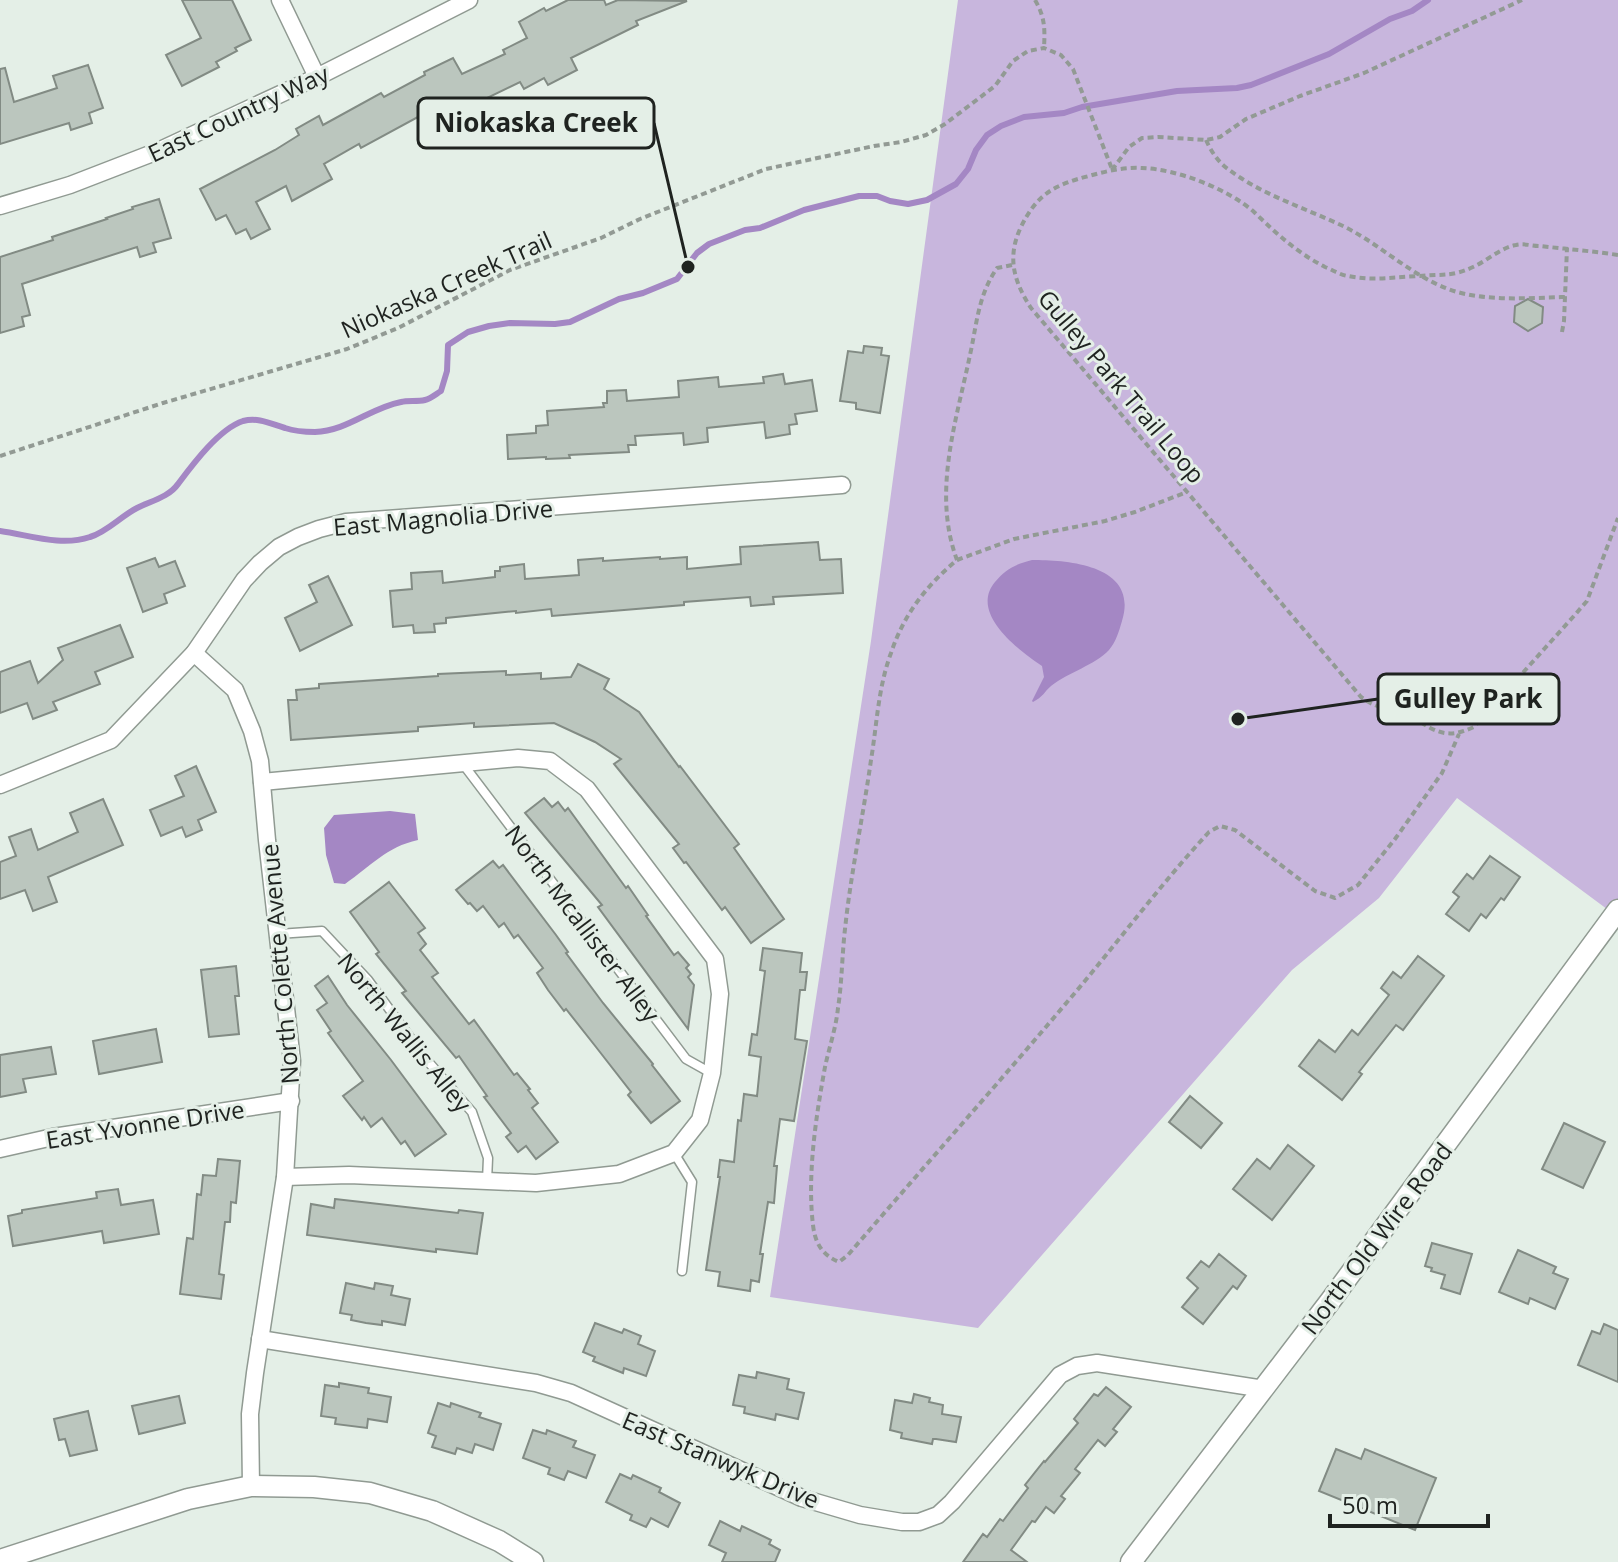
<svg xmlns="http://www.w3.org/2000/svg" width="1618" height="1562" viewBox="0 0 1618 1562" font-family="'Open Sans',sans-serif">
	<rect width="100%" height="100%" fill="#e4efe7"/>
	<path fill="#c8b6dd" d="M958,0h660v910l-3,5 -158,-117 -78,100 -87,72 -314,358 -208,-31 101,-656z"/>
	<g fill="#a487c4">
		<path d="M1032,560c39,0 107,6 90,61 -3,10 -6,21 -13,29 -14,15 -40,22 -58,36 -7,6 -8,11 -18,16l-1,-1 12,-24 -2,-11c-24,-16 -73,-53 -47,-84 11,-13 21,-18 37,-22z"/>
		<path d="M390,811l25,3 3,26c-32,7 -47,26 -73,44l-11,-1 -8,-28 -2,-27 10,-13z"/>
	</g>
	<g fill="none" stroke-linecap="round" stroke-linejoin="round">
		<path stroke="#a487c4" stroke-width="6" d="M0,531c29,4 61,16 90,6 17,-5 31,-21 47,-29 14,-7 32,-11 41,-24 15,-20 41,-55 65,-63 16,-4 28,3 42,7 9,3 20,4 30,4 32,-1 55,-24 86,-30 7,-2 16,0 24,-2 5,-1 11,-6 16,-9l6,-20 1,-26 20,-13 21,-6 21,-3 45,1 15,-2 49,-23 24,-6 34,-14 20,-26 12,-9 36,-14 15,-2 44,-18 55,-14h18l13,5 18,3 19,-4 29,-16 12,-15 8,-19 11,-15 14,-9 23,-9 40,-4 18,-6 95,-16 60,-3 14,-3 78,-31 61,-35 22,-8 16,-11"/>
	</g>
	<g fill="#bbc6be" stroke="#828b84" stroke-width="2">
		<path d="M182,0h50l19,40 -16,8 2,3 -21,11 3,5 -37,19 -16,-31 35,-17z"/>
		<path d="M568,0h36l2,5 12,-5 69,1 -51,20 2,4 -67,33 6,12 -29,15 -4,-7 -20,11 -4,-7 -74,36 -6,-13 -79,43 -2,-4 -35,20 8,15 -40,22 -6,-15 -30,16 14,27 -19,10 -5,-10 -10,5 -10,-19 -10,5 -16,-31 75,-39 24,-15 -3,-6 23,-13 4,9 58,-32 3,4 41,-22 -1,-3 29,-14 9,16 43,-20 -2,-4 24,-12 -8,-16 25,-14 2,3z"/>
		<path d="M88,65l15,43 -14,5 3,10 -21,7 -2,-7 -69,21v-75l5,-1 9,34 43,-14 -4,-12z"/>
		<path d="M159,199l12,39 -18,5 3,9 -16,5 -3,-10 -115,37 8,31 -8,2 2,9 -24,7v-76l53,-17 -1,-3 55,-18 -1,-1 27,-9 -1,-2z"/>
		<path d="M1528,299l15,8 -1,16 -14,8 -14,-9 1,-16z"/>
		<path d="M864,346l18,2 -1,7 8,1 -9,57 -24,-4v-6l-16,-2 8,-50 15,2z"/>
		<path d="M783,374l2,10 27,-4 5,31 -22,3 2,10 -8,1 1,9 -24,4 -2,-16 -57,6 1,14 -24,3 -1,-12 -48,3 1,9h-8l1,7 -60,3 1,3 -24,1v-2l-38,2 -1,-24 29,-2v-7l12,-1 -1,-14 57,-4 -1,-4h4v-12l19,-1 1,11 52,-4 -1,-16 40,-4 1,10 45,-4 -1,-6z"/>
		<path d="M818,542l2,18 21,-1 2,34 -70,4 1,7 -23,2 -1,-9 -66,5v3l-132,11 -1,-7 -35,4v-2l-70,7v5l-12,1 1,8 -21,1 -1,-8 -20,2 -3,-36 22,-2 -1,-16 31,-2 1,12 52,-6v-6h5v-4l24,-3 1,15 54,-4 -1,-15 25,-2v3l57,-4v2l27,-2v12l54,-5 -1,-17z"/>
		<path d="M155,558l4,9 16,-6 10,25 -21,8 3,9 -24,9 -16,-44z"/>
		<path d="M328,576l24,49 -52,26 -15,-33 32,-16 -8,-17z"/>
		<path d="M120,625l13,32 -38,15 5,12 -47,18 4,8 -24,9 -6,-16 -27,10v-41l30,-11 8,22 25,-23 -5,-12z"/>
		<path d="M578,664l31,15 -5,10 35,23 40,55 1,-1 59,78 -5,4 50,71 -33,24 -26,-36 -3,3 -36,-48 -2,1 -11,-15 6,-4 -65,-80 7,-5 -26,-17 -41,-19 -80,4v-4l-56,4v4l-127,9 -3,-40h9l-1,-10 23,-2v-4l119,-8v-2l68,-3v4l35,-2v6l30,-2z"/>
		<path d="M196,766l20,46 -18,8 4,10 -16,7 -4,-10 -21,9 -11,-26 34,-14 -9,-20z"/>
		<path d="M544,798l8,9 6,-5 7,9 3,-3 58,80 2,-2 20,29 -2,1 28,39 4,-3 11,13 -3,3 5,6 -3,3 6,8 -6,44 -90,-122 4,-2 -77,-92z"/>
		<path d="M103,799l20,46 -75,32 9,25 -24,9 -8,-21 -25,9v-37l16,-6 -7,-19 22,-8 7,21 40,-18 -8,-19z"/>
		<path d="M1490,856l30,21 -16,23 -3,-2 -15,20 -5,-4 -12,17 -23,-17 13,-17 -6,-5 14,-18 6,5z"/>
		<path d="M493,861l6,7 4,-3 53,70 12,17 -2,1 37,50 50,61 -1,1 28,36 -29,22 -23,-28 3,-3 -35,-45 -30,-38 -2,2 -16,-21 -11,-17 6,-5 -25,-33 -4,3 -10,-15 -5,4 -16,-21 -6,5 -7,-8 -2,1 -12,-14z"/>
		<path d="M389,882l36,46 -7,5 8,11 -6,6 18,23 -6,4 37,47 5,-4 40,55 3,-2 13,16 -2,1 10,13 -6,5 26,34 -22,17 -10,-13 -8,6 -12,-15 5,-4 -27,-36 3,-1 -28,-40 -3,2 -54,-65 4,-2 -30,-37 3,-2 -29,-40z"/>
		<path d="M763,948l39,5 -2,19h7l-2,18h-5l-5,49 12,2 -13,80 -14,-2 -6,47h3l-3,37 -6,-1 -8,52h3l-4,28 -8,-2 -1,11 -32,-5 2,-14 -14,-2 14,-93h-2l2,-17 14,2 4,-42 3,1 3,-27 13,2 4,-39 -12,-2 3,-21 5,1 8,-64 -5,-1z"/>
		<path d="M1418,956l26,20 -41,54 -7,-5 -37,47 3,2 -20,26 -43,-34 20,-26 16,12 17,-22 6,5 31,-40 -8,-7 12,-16 8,6z"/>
		<path d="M236,966l3,30h-4l4,38 -30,3 -8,-67z"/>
		<path d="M328,976l19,29 44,55 55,74 -31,22 -10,-15 -4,3 -19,-26 -11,9 -7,-10 -2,3 -19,-24 20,-15 -35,-48 3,-2 -14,-21 10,-7 -12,-17z"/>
		<path d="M156,1029l6,33 -63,12 -6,-33z"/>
		<path d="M51,1047l5,27 -33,5 3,13 -26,5v-42z"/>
		<path d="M1190,1096l32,27 -21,25 -32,-26z"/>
		<path d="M1564,1123l41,19 -22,46 -41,-19z"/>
		<path d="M1288,1145l26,21 -42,54 -39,-31 24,-30 13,10z"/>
		<path d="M218,1159l22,2 -4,42 -5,-1 -1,20h-5l-6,52 5,1 -3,24 -41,-5 7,-56 6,1 4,-45 4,1 2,-20 13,1z"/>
		<path d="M118,1189l3,16 32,-5 6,34 -55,9 -2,-12 -89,15 -5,-30 14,-3v-3l75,-12 -1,-6z"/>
		<path d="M335,1199l123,14 1,-3 24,3 -6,41 -41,-5v3l-129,-17 4,-31 23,4z"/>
		<path d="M1432,1243l40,11 -12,40 -19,-6 4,-13 -14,-4 1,-3 -7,-2z"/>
		<path d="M1518,1250l38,17 -3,6 15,6 -13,30 -25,-11 -2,6 -29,-12z"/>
		<path d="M1219,1254l27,22 -9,13 -4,-3 -30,38 -21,-17 16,-19 -11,-10 14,-17 8,6z"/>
		<path d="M346,1283l28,6 1,-6 18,3 -2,9 19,4 -5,26 -23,-4v4l-16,-2 -15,-3 1,-5 -12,-2z"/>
		<path d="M595,1323l27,10 2,-4 17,7 -3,8 17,7 -9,25 -22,-8 -1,5 -30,-12 2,-4 -12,-5z"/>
		<path d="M1604,1324l14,6v52l-40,-17 14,-34 8,3z"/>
		<path d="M757,1372l32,7 -2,10 17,4 -6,26 -22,-5 -1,6 -31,-7 1,-6 -12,-2 6,-30 17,3z"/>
		<path d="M339,1383l30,5 -1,5 23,4 -4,25 -19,-3 -1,9 -32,-4 1,-6 -15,-2 4,-31 14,2z"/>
		<path d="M1106,1387l25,20 -18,22 4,3 -12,14 -7,-6 -23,29 5,4 -19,23 4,3 -11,14 -8,-6 -11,15 -3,-1 -21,29 16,12h-64l20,-28 4,3 13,-18 3,2 25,-33 -3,-3 19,-24 1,1 33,-39 -4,-4 20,-25 4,2z"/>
		<path d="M914,1394l16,4 -1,4 14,3 -1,9 19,3 -5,25 -20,-3h-3l-1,5 -31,-6 1,-5 -12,-3 5,-30 17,3z"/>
		<path d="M179,1396l6,27 -46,11 -7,-28z"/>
		<path d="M438,1403l12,4 1,-4 30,10 -2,4 22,7 -8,26 -18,-6 -3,9 -15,-5 -2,6 -23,-7 4,-11 -8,-3z"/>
		<path d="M88,1411l9,39 -27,6 -5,-17 -6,1 -5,-21z"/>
		<path d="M533,1430l13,4 1,-4 29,11 -3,6 22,8 -9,23 -18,-7 -4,9 -16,-6 2,-6 -27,-10z"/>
		<path d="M1336,1449l25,10 4,-10 71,29 -21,52 -96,-39z"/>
		<path d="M620,1474l11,5 2,-4 28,13 -2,4 21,11 -12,24 -17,-9 -5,9 -16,-7 2,-5 -26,-13z"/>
		<path d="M720,1521l20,10 2,-5 29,14 -2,4 11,6 -5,12h-53l4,-9 -17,-8z"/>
	</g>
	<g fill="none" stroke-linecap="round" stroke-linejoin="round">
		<g stroke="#909a92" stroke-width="11">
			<g id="service">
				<path d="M463,764l223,295 25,14"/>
				<path d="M278,934l44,-3 46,49 57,78 47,54 16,46 -1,23"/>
				<path d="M674,1153l18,29 -10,89"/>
			</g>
		</g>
		<g stroke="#909a92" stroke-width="19">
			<g id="minor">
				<path d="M280,0l37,77"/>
				<path d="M0,206l70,-21 88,-34 159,-74 152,-77"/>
				<path d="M194,653l41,37 17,41 8,30 7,79 25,221 -7,116 -30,196 -5,41 1,72"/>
				<path d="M262,782l256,-24 32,3 37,28 128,170 5,35 -8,79 -12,47 -26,33 -55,21 -83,9 -187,-8 -64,2"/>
				<path d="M0,785l111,-45 83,-87 50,-73 16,-17 19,-16 19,-10 21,-8 27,-7 496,-37"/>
				<path d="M0,1149l53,-12 238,-36"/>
				<path d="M260,1339l276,44 35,10 231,105 58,17 42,7h17l19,-7 14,-13 108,-127 17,-9 20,-3 167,26"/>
			</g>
		</g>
		<g stroke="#909a92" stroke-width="23">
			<g id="tertiary">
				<path d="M0,1560l188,-61 63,-13 63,1 56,6 62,18 67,30 34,21"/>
				<path d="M1131,1562l200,-262 287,-390"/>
			</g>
		</g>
		<g stroke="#929a94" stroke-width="4" stroke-dasharray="6 4" stroke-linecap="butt">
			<path d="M1035,0c10,17 10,29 9,48"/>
			<path d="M1206,140c5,11 12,22 22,29 34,26 77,39 115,57 41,20 74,56 118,67 34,8 69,5 104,4"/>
			<path d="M1112,170l17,-23 13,-9 16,-1 48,3 14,-3 26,-18 54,-23 64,-23 158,-73"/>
			<path d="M1618,255c-26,-4 -52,-6 -78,-9 -8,0 -17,-3 -24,-1 -16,3 -29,16 -43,22 -21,10 -32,7 -53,9 -25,1 -48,5 -72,0 -8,-1 -15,-6 -23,-9 -29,-15 -48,-33 -71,-55 -26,-23 -77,-43 -112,-44 -18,-1 -36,3 -53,8 -36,9 -53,19 -69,53 -13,29 -6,53 11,79l330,389c7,5 14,9 23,11 6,0 8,-1 13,0 7,2 12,6 17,10 23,15 34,21 60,9l99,-110 14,-16 31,-83"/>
			<path d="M1012,265l-15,3c-19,28 -20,55 -27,87 -14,67 -38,138 -13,205 -31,26 -53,54 -66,93 -13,35 -14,71 -20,107 -8,57 -20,112 -26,169 -3,26 -3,53 -7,79 -2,20 -9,40 -13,59 -9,49 -18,108 -12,158 2,18 9,30 26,37l9,-7c73,-85 148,-169 220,-254 48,-56 91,-115 141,-169l11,-6 15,4 80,61 20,7 23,-13 37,-46 47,-66 17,-39"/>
			<path d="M1562,332l2,-11 3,-73"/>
			<path d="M0,456l163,-53 184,-54 51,-21 112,-58 91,-32 39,-19 126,-50 108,-23 27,-4 25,-7 19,-11 50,-38 18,-25 15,-10 16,-3 17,7 12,14 39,100"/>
			<path d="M957,560l57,-21 91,-18 30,-9 52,-20"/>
		</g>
		<use href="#service" stroke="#fff" stroke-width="8"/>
		<use href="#minor" stroke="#fff" stroke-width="16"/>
		<use href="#tertiary" stroke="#fff" stroke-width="20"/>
	</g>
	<g text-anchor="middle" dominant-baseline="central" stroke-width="6" stroke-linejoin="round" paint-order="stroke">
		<g font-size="24" fill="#1f2320" stroke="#e4efe7">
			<text transform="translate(238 113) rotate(-25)">East Country Way</text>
			<text transform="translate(446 284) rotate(-24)">Niokaska Creek Trail</text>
			<text transform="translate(1122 386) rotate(50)">Gulley Park Trail Loop</text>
			<text transform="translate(443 517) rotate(-5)">East Magnolia Drive</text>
			<text transform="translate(583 923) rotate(53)">North Mcallister Alley</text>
			<text transform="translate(279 964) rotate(-95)">North Colette Avenue</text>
			<text transform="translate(405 1032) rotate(51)">North Wallis Alley</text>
			<text transform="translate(145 1124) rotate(-9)">East Yvonne Drive</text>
			<text transform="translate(1376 1238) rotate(-53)">North Old Wire Road</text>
			<text transform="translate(721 1459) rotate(23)">East Stanwyk Drive</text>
		</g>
	</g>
	<path fill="none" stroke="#1f2320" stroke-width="3" d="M688 267L654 123M1238 719L1378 699"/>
	<g fill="#1f2320" stroke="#e4efe7" stroke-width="3">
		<circle cx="688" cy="267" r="8"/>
		<circle cx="1238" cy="719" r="8"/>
	</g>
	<g fill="#e4efe7" stroke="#1f2320" stroke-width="3">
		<rect x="418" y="98" width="236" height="50" rx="8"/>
		<rect x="1378" y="674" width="181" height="50" rx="8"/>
	</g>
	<g font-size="26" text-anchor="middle" font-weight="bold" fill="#1f2320">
		<text x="536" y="132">Niokaska Creek</text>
		<text x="1468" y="708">Gulley Park</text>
	</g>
	<path d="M1330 1514v12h158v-12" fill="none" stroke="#1f2320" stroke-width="4"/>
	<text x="1342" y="1514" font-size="24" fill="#1f2320" stroke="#e4efe7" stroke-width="6" paint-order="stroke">50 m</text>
</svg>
